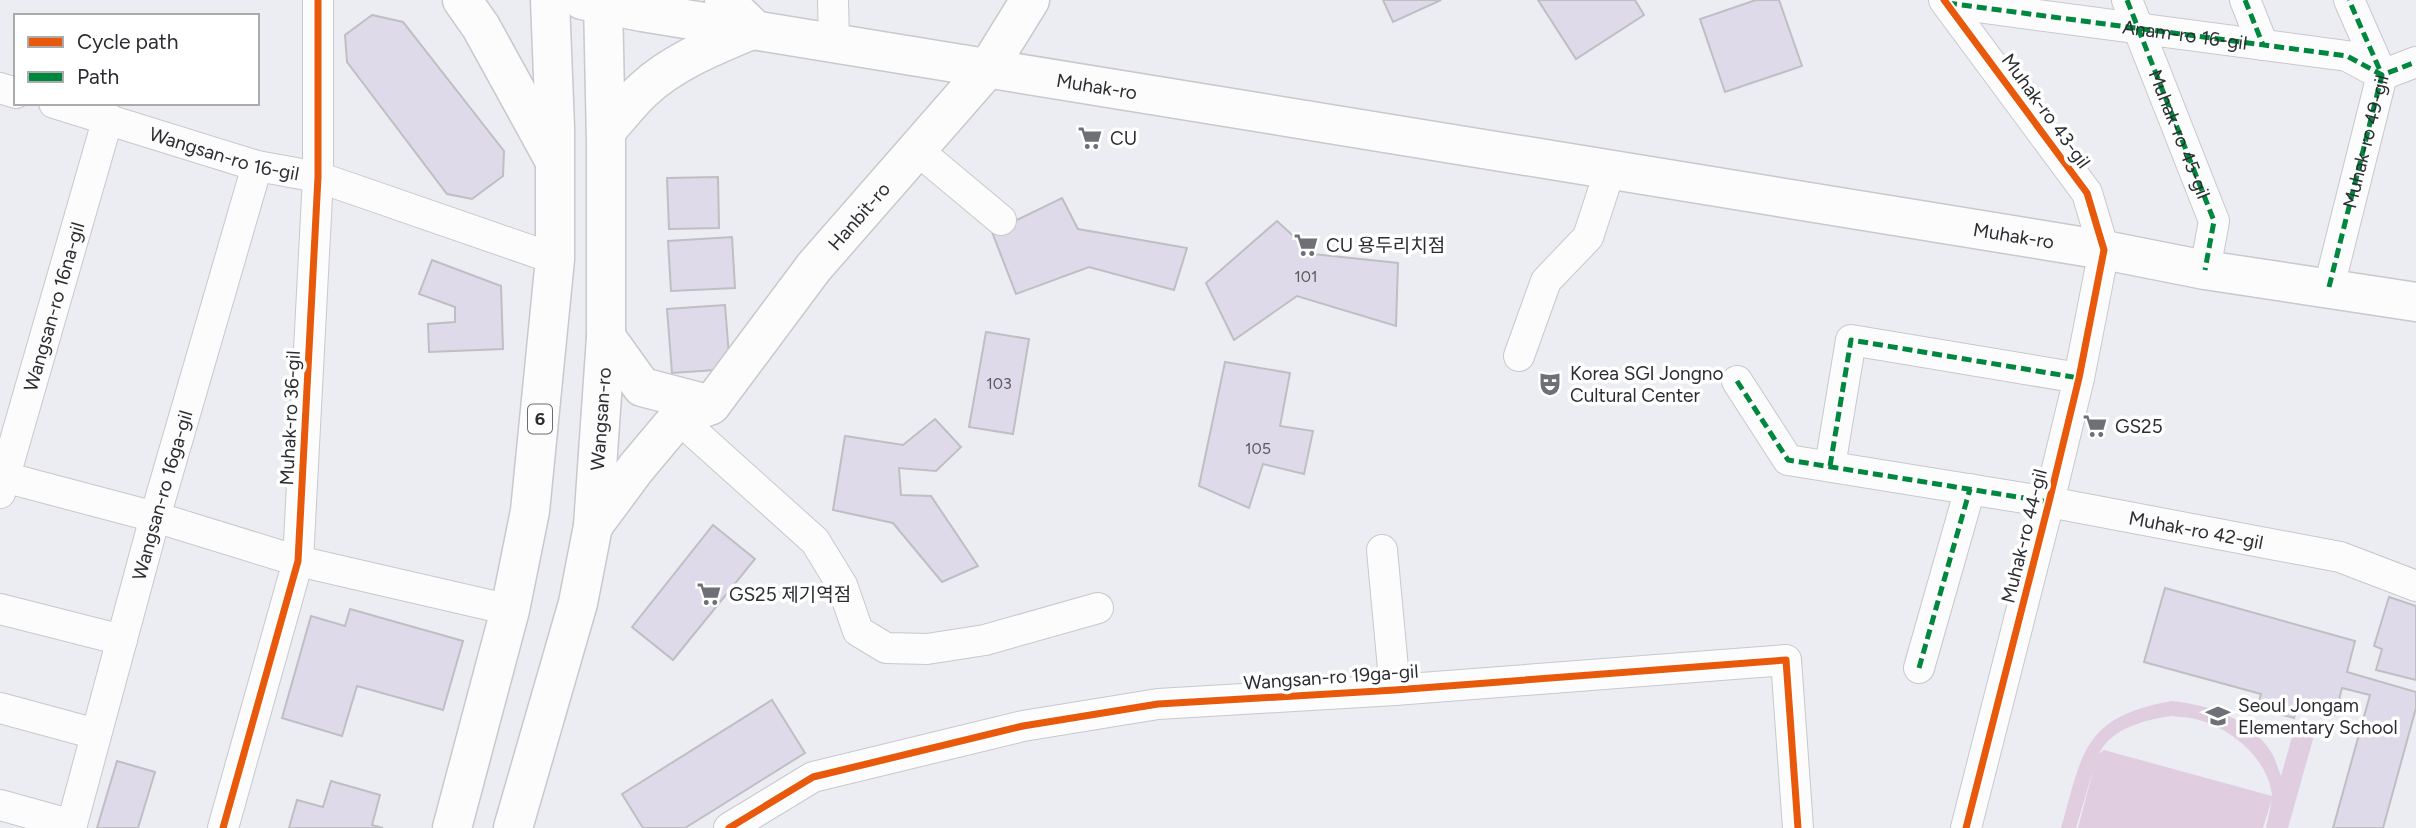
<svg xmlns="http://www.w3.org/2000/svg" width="2416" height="828" viewBox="0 0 2416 828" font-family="Figtree,'Noto Sans KR',sans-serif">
	<rect width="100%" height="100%" fill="#ecedf2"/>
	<path fill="#e0cde0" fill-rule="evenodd" d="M2172,701c38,4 80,18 101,54 3,6 5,14 8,21l14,-50 20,6 -27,96h-22l6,-29 -9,29h-185l16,-61 -18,61h-15c22,-77 22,-111 111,-127zM2171,716c9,1 19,1 28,4 33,9 70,40 73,76l-168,-46 -5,4c12,-26 46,-34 72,-38z"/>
	<g fill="#dfdae9" stroke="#bfbec3" stroke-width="2">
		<path d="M1383,0h58l-48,22z"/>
		<path d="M1538,0h97l9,15 -68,44z"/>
		<path d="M1756,0h23l23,66 -77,26 -25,-73z"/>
		<path d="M372,15l31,7 101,129 -1,25 -31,23 -25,-5 -100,-132 -2,-27z"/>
		<path d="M718,177l1,51 -50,1 -2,-51z"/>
		<path d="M1062,198l16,31 109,19 -13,42 -85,-23 -73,27 -24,-62z"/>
		<path d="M1277,221l36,33 85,9 -2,63 -99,-30 -63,44 -28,-57z"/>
		<path d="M732,237l3,51 -64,3 -3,-50z"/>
		<path d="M432,260l69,26 2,63 -74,3 -1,-28 27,-2v-15l-36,-13z"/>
		<path d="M725,305l5,64 -58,4 -5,-64z"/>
		<path d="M986,332l43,7 -16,95 -44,-7z"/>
		<path d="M1225,362l65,11 -10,53 33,5 -9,43 -41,-10 -14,44 -50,-22z"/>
		<path d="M935,419l26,28 -25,24 -37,-3 2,27 30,1 47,70 -36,16 -49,-59 -60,-13 12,-74 58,9z"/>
		<path d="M713,525l42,34 -82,101 -41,-33z"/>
		<path d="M2165,588l190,53 -8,31 69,20v16l-33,120h-50l37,-133 -28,-7 -7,27 -37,-10 -4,13 -37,-10 4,-14 -117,-32z"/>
		<path d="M2389,597l27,9v74l-40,-10 6,-21 -8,-3z"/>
		<path d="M350,609l113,32 -20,69 -86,-24 -15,50 -60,-18 29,-102 34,10z"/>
		<path d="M772,700l33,53 -120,75h-42l-21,-34z"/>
		<path d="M117,761l38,11 -17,56h-41z"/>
		<path d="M331,781l49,14 -8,30 11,3h-94l8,-28 26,7z"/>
	</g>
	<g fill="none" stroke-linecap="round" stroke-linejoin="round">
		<g stroke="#c8c8cd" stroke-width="32">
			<g id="street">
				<path d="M833,0l1,43"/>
				<path d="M1944,0l143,193 17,57 -25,128 -30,124 -83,326"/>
				<path id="s1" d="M2127,0l87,221 -9,49"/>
				<path d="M2245,0l18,45"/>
				<path id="s2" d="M1947,3l400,53 35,19 34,-13"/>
				<path d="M0,88l16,5"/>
				<path id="s3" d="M54,103l203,63 61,11 237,82"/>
				<path d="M916,149l85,71"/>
				<path id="s4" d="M2329,287l53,-212 -33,-75"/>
				<path d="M1519,356l27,-75 42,-44 22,-67"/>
				<path id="s5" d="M1737,381l51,79 261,42 291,55 76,29"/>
				<path d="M678,418l137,123 27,44 16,46 28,17 41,1 58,-9 113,-32"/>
				<path d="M1830,466l21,-126 228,38"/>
				<path d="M0,476l155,41 143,44 212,49"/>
				<path id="s6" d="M0,493l108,-375"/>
				<path d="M1382,550l13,140"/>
				<path d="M0,609l122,31"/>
				<path d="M1919,668l51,-179"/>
				<path d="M0,708l96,26"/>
				<path d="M0,805l72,20"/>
				<path id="s7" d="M71,828l84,-311 102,-351"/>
				<path d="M223,828l75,-267 20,-384v-177"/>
				<path d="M729,828l84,-51 210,-51 135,-22 237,-14 391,-30 12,168"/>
			</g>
		</g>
		<g stroke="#c8c8cd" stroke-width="41">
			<g id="secondary">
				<path id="s8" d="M582,0l60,12 1462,238 101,20 211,32"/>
				<path id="s9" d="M593,526l43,-58 42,-50 33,-13 103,-138 174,-199 42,-68"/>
			</g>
		</g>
		<g stroke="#c8c8cd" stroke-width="41">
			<g id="primary">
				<path d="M462,0l19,27 71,129"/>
				<path d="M606,131c12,-13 24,-29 37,-41 31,-29 73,-45 111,-61l-30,-29"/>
				<path d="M606,337l36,50 69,18"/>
				<path d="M452,828l58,-218 20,-99 25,-252v-132l-5,-127"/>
				<path id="s10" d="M513,828l65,-225 15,-77 13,-189v-194l-3,-143"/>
			</g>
		</g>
		<use href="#street" stroke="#fcfcfd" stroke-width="30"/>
		<use href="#secondary" stroke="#fcfcfd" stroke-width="38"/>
		<use href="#primary" stroke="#fcfcfd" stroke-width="38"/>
		<g stroke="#00873e" stroke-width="5" stroke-dasharray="10 5" stroke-linecap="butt">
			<path d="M2127,0l87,221 -9,49"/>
			<path d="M2245,0l18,45"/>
			<path d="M1947,3l400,53 35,19 34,-13"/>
			<path d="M2329,287l53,-212 -33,-75"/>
			<path d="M1737,381l51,79 261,42"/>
			<path d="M1830,466l21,-126 228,38"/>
			<path d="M1919,668l51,-179"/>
		</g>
		<g stroke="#fff" stroke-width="11">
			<g id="cycleway">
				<path d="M1944,0l143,193 17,57 -25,128 -30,124 -83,326"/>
				<path d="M223,828l75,-267 20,-384v-177"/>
				<path d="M729,828l84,-51 210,-51 135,-22 237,-14 391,-30 12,168"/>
			</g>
		</g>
		<use href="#cycleway" stroke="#e8590c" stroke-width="7"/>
	</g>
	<defs>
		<g id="supermarket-bare" transform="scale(1.89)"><path d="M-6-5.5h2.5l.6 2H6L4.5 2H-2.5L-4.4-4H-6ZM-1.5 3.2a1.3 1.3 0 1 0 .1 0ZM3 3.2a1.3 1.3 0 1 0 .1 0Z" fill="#6f7075" stroke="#fff" stroke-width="2.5" paint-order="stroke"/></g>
		<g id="theatre-bare" transform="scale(1.89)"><path d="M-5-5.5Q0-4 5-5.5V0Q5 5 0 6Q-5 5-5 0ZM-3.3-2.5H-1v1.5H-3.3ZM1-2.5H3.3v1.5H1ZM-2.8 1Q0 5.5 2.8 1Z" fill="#6f7075" stroke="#fff" stroke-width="2.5" paint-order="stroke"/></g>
		<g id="school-bare" transform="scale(1.89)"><path d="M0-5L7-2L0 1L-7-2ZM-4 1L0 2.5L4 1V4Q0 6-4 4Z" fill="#6f7075" stroke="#fff" stroke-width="2.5" paint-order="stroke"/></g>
	</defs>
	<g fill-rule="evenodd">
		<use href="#supermarket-bare" x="1090" y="138"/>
		<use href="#supermarket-bare" x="1306" y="245"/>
		<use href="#theatre-bare" x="1550" y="384"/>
		<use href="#supermarket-bare" x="2095" y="426"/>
		<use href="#supermarket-bare" x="709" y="594"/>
		<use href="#school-bare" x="2218" y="716"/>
	</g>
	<g text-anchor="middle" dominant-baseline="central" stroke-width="7" stroke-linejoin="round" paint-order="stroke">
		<g font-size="16" fill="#5a5960">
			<text x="1306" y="276">101</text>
			<text x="999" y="383">103</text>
			<text x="1258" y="448">105</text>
		</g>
		<rect fill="#fff" stroke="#6b6c6f" stroke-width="2" x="528" y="404.5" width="24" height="29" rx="5"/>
		<g font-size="18" font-weight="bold" fill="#2c2d31">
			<text x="540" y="419">6</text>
		</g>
		<g font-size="19" fill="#2c2d31" stroke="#fff">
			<text stroke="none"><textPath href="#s2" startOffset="240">Anam-ro 16-gil</textPath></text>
			<text stroke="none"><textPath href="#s8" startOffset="522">Muhak-ro</textPath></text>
			<text transform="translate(2046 111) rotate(54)">Muhak-ro 43-gil</text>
			<text stroke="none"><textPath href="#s1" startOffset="144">Muhak-ro 45-gil</textPath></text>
			<text stroke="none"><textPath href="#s4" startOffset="150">Muhak-ro 49-gil</textPath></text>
			<text stroke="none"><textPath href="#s3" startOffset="178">Wangsan-ro 16-gil</textPath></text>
			<text stroke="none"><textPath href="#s9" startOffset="413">Hanbit-ro</textPath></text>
			<text stroke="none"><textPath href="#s8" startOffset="1451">Muhak-ro</textPath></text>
			<text stroke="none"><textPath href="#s6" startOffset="194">Wangsan-ro 16na-gil</textPath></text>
			<text transform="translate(290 418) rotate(-87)">Muhak-ro 36-gil</text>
			<text stroke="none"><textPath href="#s10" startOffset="420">Wangsan-ro</textPath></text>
			<text stroke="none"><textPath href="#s7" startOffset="345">Wangsan-ro 16ga-gil</textPath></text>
			<text stroke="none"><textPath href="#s5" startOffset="508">Muhak-ro 42-gil</textPath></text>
			<text transform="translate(2024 536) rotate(-76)">Muhak-ro 44-gil</text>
			<text transform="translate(1331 677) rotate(-4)">Wangsan-ro 19ga-gil</text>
		</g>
		<g font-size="19" fill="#2c2d31" stroke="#fff" text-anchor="start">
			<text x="1110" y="138">CU</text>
			<text x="1326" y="245">CU 용두리치점</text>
			<text x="1570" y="373">Korea SGI Jongno<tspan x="1570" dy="22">Cultural Center</tspan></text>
			<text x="2115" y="426">GS25</text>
			<text x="729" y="594">GS25 제기역점</text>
			<text x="2238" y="705">Seoul Jongam<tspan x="2238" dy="22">Elementary School</tspan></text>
		</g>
	</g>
	<rect x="14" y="14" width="245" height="91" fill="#ffffff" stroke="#ababad" stroke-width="2"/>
	<rect x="28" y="37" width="35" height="10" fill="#e8590c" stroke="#ababad" stroke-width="2"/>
	<text x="77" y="49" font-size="21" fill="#2c2d31">Cycle path</text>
	<rect x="28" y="72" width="35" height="10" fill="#00873e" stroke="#ababad" stroke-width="2"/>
	<text x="77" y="84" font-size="21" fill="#2c2d31">Path</text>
</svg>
